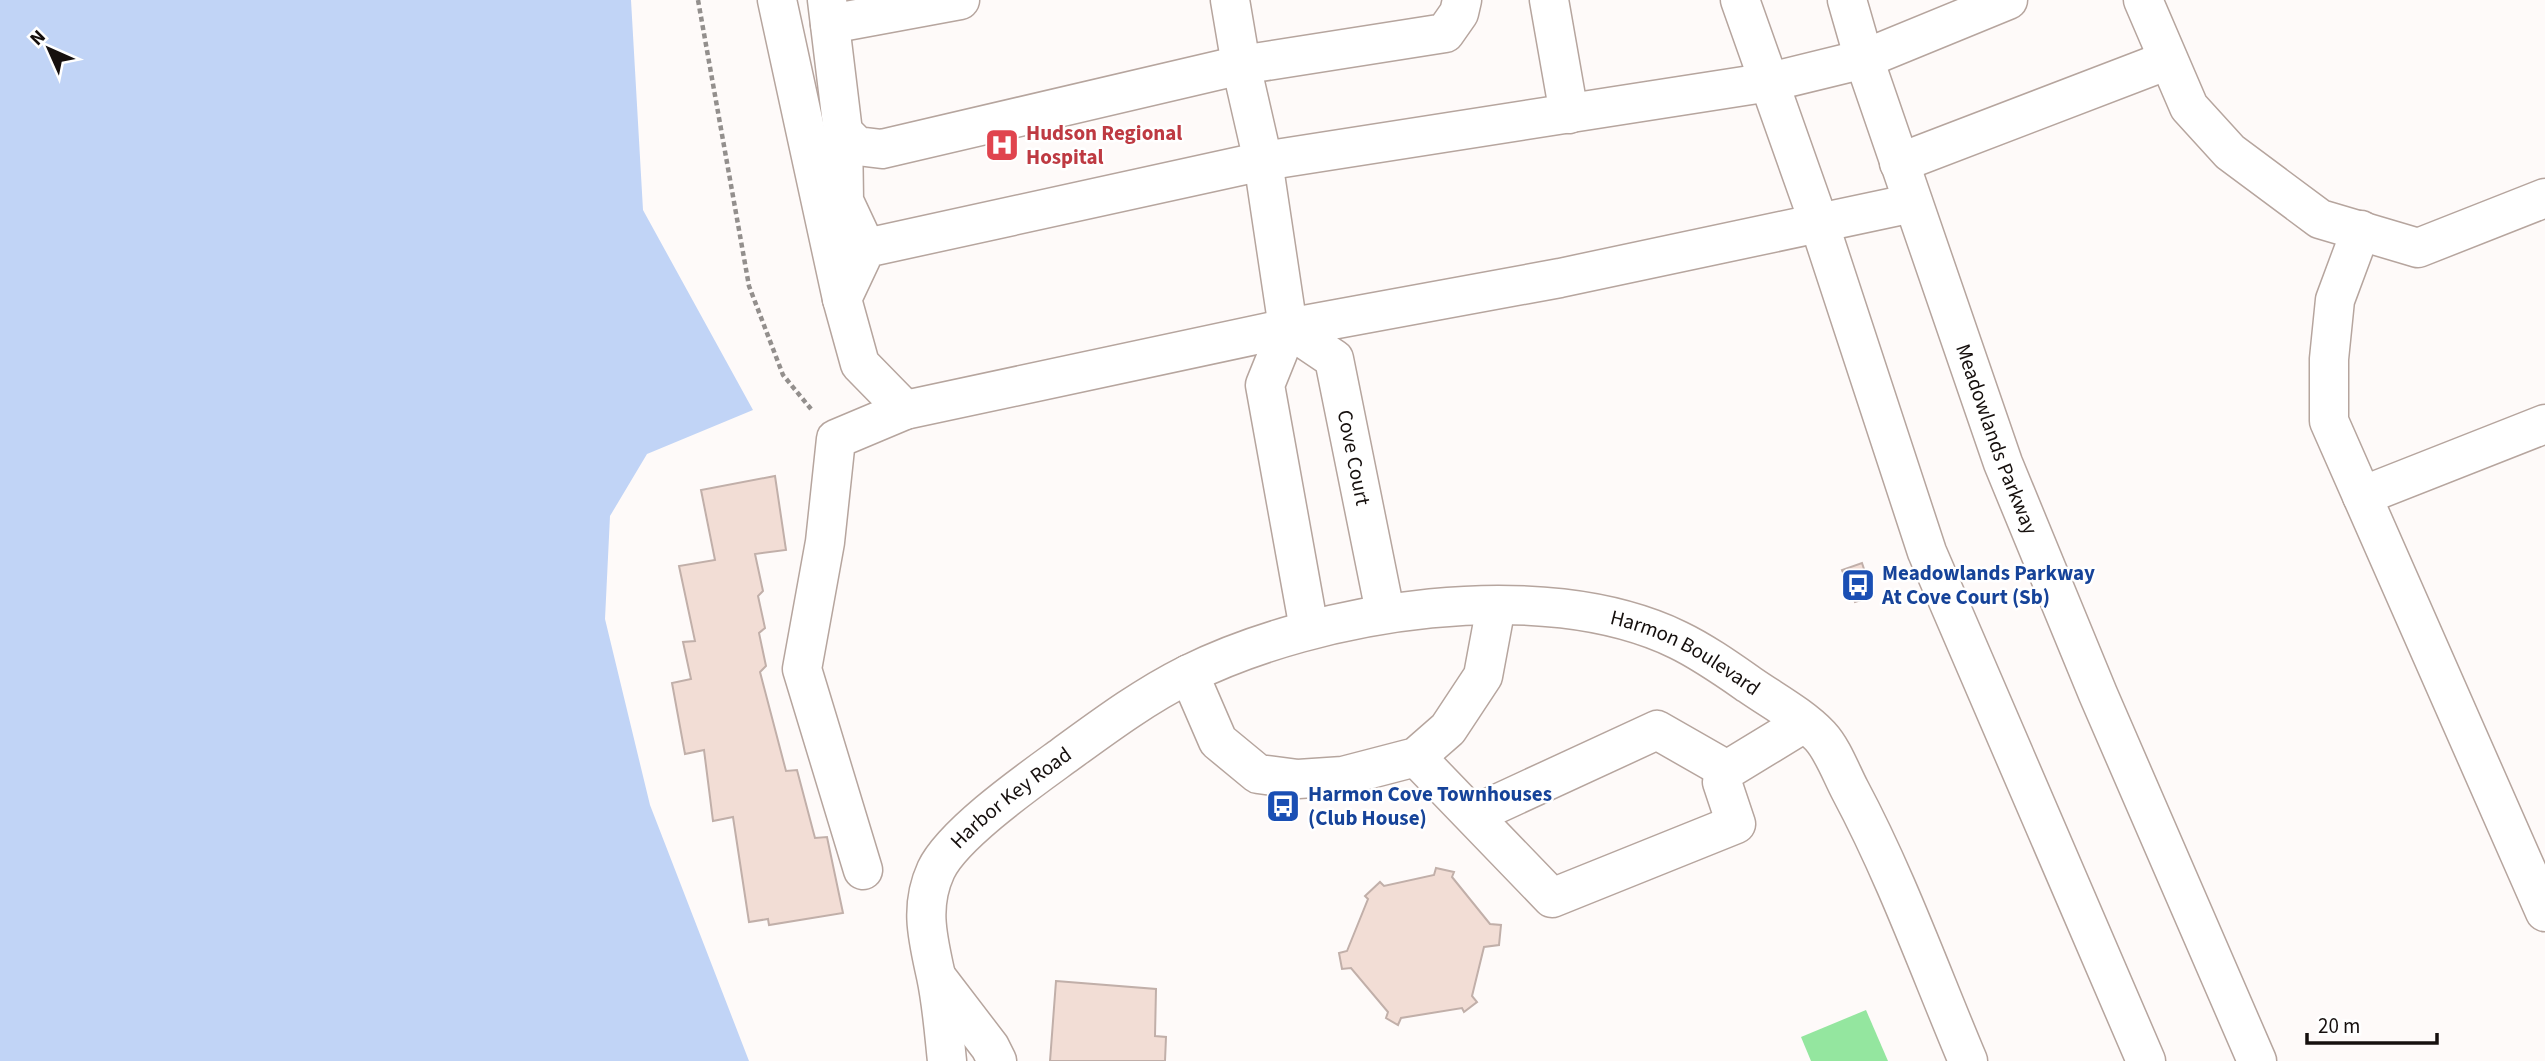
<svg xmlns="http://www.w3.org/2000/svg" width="2545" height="1061" viewBox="0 0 2545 1061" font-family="'Source Sans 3',sans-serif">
	<rect width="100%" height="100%" fill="#fefaf9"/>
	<path fill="#94e69f" d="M1866,1010l22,51h-77l-10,-24z"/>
	<path fill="#c1d4f6" d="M0,0h631l12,210 110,200 -106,44 -37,62 -5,103 45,186 99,256h-749z"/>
	<g fill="#f2ddd5" stroke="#c1afa9" stroke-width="2">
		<path d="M775,476l11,74 -31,4 8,37 -5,5 7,32 -6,5 7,33 -6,6 26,99 11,-1 18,68 12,-1 16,76 -74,12 -1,-6 -19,3 -16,-105 -20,4 -9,-71 -19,4 -13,-71 19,-4 -8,-37 12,-1 -16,-75 36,-6 -14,-70z"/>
		<path d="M1862,563l11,33 -18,6 -13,-32z"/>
		<path d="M1436,868l18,4 -2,5 38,47 11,1 -2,20 -15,2 -12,49 5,6 -13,10 -2,-4 -61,10 -3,7 -12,-7 2,-6 -37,-44 -9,1 -3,-16 8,-2 21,-52 -3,-3 15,-14 4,4 50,-11z"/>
		<path d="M1056,981l100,8 -1,47 11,1 -1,24h-115z"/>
	</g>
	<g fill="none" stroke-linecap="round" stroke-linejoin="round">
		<g stroke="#b6a59e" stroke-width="41">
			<g id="minor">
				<path d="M777,0l65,299"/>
				<path d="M827,0l16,132 14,14 25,3 359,-84 204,-32 14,-20 3,-13"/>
				<path d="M1230,0l11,65 22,96 25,167 -23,57 44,244"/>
				<path d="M1549,0l20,114"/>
				<path d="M2143,0l46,107 41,45 90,67 98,29 127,-50"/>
				<path d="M830,24l130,-24"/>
				<path d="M843,132l1,69 22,47"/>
				<path d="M1899,163l269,-103"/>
				<path d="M2361,230l-26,70 -6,59v62l216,491"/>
				<path id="s1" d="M1288,328l46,31 51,253"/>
				<path d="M905,410l-45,-46 -18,-65 24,-51 397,-87 507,-79 94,-23 144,-59"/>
				<path d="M2362,496l183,-72"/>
				<path d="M1189,674l29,67 40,33 40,5 45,-3 73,-19 32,-28 35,-53 13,-70"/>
				<path d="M1416,757l136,141 184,-74 -14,-42 5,-12 77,-47"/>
				<path d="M1473,815l184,-85 70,40"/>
				<path d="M863,870l-61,-201 23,-127 11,-103 69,-29 383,-82 272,-50 353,-75"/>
				<path d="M938,979l52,68 7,14"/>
				<path id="s2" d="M947,1061c-3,-28 -5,-57 -11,-85 -8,-37 -17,-69 0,-106 17,-36 94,-90 127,-114 40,-29 80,-59 124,-81 131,-65 355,-101 491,-35 25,12 49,29 72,45 23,16 51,31 70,51 13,14 21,37 30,54 46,86 80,181 118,271"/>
			</g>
		</g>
		<g stroke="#b6a59e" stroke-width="41">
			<g id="major">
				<path d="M1740,0l79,223 108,329 219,509"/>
				<path id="s3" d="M1847,0l17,59 139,404 95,231 159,367"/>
			</g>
		</g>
		<path stroke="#938f8d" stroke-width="4.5" stroke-dasharray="5 3.5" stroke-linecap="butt" d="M698,0l51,286 34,89 28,34"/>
		<use href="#minor" stroke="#fff" stroke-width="38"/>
		<use href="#major" stroke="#fff" stroke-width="38"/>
	</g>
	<defs>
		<g id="hospital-square" transform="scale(1.75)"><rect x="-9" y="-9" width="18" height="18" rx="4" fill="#e0444e" stroke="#fff"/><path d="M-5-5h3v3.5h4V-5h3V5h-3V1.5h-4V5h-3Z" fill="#fff"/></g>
		<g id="bus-square" transform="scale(1.75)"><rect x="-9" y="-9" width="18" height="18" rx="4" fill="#1a4fb4" stroke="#fff"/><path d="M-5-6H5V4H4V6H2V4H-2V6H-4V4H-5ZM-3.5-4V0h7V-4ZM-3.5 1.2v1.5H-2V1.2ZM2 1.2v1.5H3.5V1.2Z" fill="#fff"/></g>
	</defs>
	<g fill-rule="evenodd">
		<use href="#hospital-square" x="1002" y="145"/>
		<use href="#bus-square" x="1858" y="585"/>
		<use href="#bus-square" x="1283" y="806"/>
	</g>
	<g text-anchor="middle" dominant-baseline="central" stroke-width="5" stroke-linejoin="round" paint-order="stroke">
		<g font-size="21" font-weight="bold" fill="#be3a42" stroke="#fff" text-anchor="start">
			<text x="1026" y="133">Hudson Regional<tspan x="1026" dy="24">Hospital</tspan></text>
		</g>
		<g font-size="21" fill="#16100e" stroke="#fff">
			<text stroke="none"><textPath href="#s3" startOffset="464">Meadowlands Parkway</textPath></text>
			<text stroke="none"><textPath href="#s1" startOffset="156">Cove Court</textPath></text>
			<text stroke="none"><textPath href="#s2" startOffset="1032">Harmon Boulevard</textPath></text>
			<text stroke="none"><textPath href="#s2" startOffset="299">Harbor Key Road</textPath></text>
		</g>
		<g font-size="21" font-weight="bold" fill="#164399" stroke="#fff" text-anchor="start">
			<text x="1882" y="573">Meadowlands Parkway<tspan x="1882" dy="24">At Cove Court (Sb)</tspan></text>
			<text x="1308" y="794">Harmon Cove Townhouses<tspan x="1308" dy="24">(Club House)</tspan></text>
		</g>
	</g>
	<g transform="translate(49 49) rotate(315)" stroke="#ffffff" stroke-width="5" paint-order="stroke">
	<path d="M0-5L12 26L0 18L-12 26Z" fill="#16100e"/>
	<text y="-10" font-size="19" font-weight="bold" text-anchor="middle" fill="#16100e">N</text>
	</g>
	<path d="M2307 1033v10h130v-10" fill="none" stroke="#16100e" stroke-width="3.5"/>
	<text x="2318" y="1033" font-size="21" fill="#16100e" stroke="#ffffff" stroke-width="5" paint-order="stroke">20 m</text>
</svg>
